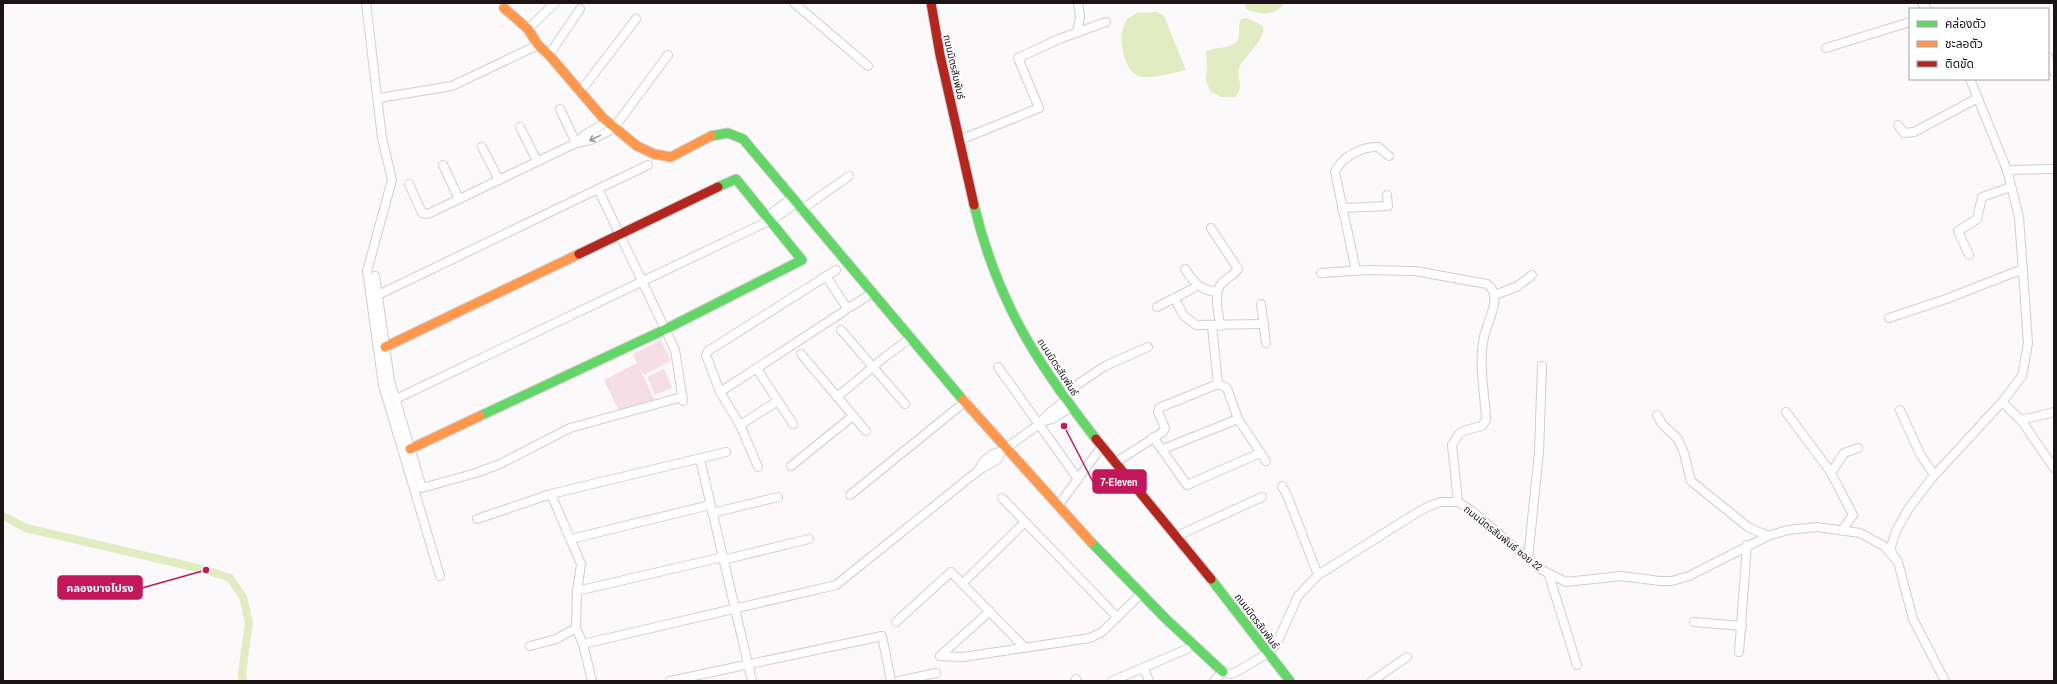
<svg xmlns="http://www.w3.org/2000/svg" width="2057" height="684" viewBox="0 0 2057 684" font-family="'Archivo Narrow','Noto Sans Thai',sans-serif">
	<rect width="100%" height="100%" fill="#fcf9fa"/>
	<g fill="#f5dee6">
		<path d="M661,340l10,21 -27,14 -5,-8 16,34 -35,12 -16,-33 33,-17 -4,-9z"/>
		<path d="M664,369l8,19 -17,7 -8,-18z"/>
	</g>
	<g fill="#e1ecc3">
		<path d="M1246,3h39c-10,13 -26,13 -40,5z"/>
		<path d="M1157,12l7,4 22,54c-14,3 -29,8 -43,7 -17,-1 -23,-30 -21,-44 0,-4 3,-10 5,-14l10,-6z"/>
		<path d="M1247,18l16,8c3,13 -16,28 -22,38 -8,12 6,20 -6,33h-14l-11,-6 -4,-11 1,-11 -1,-17c8,-6 25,-2 31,-11 4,-6 0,-15 4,-22z"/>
	</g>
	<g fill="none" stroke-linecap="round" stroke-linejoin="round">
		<path stroke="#e1ecc3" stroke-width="8" d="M3,516l23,12 180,42 24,8 13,19 6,26 -7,50 1,8"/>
		<g stroke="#d4cdd0" stroke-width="10">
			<g id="street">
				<path d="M366,3l16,135 10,42 -25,91 16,114 57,191"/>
				<path d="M794,3l74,63"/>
				<path d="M1922,3l5,6"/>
				<path d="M528,29l27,-26"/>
				<path d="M1077,32l3,-15 -2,-14"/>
				<path d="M1826,48l84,-26"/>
				<path d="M549,55l31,-46"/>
				<path d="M2048,57l6,15"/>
				<path d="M580,92l56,-73"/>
				<path d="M379,98l73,-12 86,-41"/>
				<path d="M560,109l16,34"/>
				<path d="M1898,125l6,8 10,-1 64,-34"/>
				<path d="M520,127l17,34"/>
				<path d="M960,140l79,-32 -21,-50 41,-19 47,-17"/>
				<path d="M576,143l10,-9 21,-12"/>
				<path d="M482,147l17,33"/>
				<path d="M443,165l16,34"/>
				<path d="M2007,170l47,-1"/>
				<path d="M409,184l13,29 6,1 148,-71 15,-3 22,-11 55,-74"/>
				<path d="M598,189l77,161 8,51"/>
				<path d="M1342,208l46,-2 -1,-11"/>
				<path d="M801,210l48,-34"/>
				<path d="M769,219l3,-6 20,-15"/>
				<path d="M1211,228l27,41c-5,7 -13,10 -17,15 -8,11 -2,29 -1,42"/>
				<path d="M1969,255l-11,-24 19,-12 5,-22 29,-10"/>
				<path d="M1185,269c9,14 15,21 32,23"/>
				<path d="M1356,271l-21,-99c6,-15 28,-26 43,-25l11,9"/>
				<path d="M1321,273l45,-3 49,1 72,13c17,12 0,37 -3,53 -6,27 1,56 2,83l-4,6 -16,4 -7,4 -7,11 6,57"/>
				<path d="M375,276l15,105 32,107 54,-15 24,-9 70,-36 112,-31"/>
				<path d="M378,295l270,-130"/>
				<path d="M1495,295l23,-9 14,-11"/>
				<path d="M1174,298l10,18 12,9 68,-1"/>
				<path d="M1261,304l5,39"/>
				<path d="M1157,307l35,-18"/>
				<path d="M847,308l5,-2 20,-13"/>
				<path d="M1889,318l57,-19 77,-30"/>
				<path d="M1212,326l6,58"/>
				<path d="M841,330l64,74"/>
				<path d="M801,354l65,77"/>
				<path d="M998,367l80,112"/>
				<path d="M757,369l36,55"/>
				<path d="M720,392l123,-80 4,-4 -21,-32"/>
				<path d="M1062,395l43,-29 43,-19"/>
				<path d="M837,397l49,-41 25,-18"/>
				<path d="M396,399l379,-181 21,-15"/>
				<path d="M2002,402l19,18 33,48"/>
				<path d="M1900,410l20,44 14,21"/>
				<path d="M1786,412l44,59 23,44 -10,14"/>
				<path d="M1657,415l5,9 16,15 6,14 7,28 57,46 20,9"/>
				<path d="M2021,420l33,-8"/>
				<path d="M1043,421l9,-2 19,-12"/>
				<path d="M740,425l38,-24"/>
				<path d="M1153,437l34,48 73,-32"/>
				<path d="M1163,449l75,-30"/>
				<path d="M700,459l52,222"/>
				<path d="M1116,462l47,-30 2,-4 -7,-16 1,-4 59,-24 9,4 11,31 28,42"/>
				<path d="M791,466l62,-50"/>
				<path d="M758,467l-18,-42 -20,-33 -14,-37 2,-4 128,-81"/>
				<path d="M979,469l6,-9 8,-6 9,-3 36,-26 10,-11 18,-14"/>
				<path d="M1831,473l13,-20 14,-5"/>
				<path d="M1282,486l5,9 31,80"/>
				<path d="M551,494l30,70 -4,27 -1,37 7,16 9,37"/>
				<path d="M850,495l116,-94"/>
				<path d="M1002,498l115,119"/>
				<path d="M1058,506l44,-60"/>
				<path d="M712,513l66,-16"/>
				<path d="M477,519l74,-25 175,-42"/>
				<path d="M1177,536l85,-39"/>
				<path d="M571,539l139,-34"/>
				<path d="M1528,559l11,-107 3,-86"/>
				<path d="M723,560l86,-21"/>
				<path d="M1549,575l28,90"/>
				<path d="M963,583l62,-61"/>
				<path d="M577,591l146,-34"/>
				<path d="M896,622l55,-50 73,75"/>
				<path d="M1694,622l48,4"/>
				<path d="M583,644l253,-59 143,-115 18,-10 5,-9"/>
				<path d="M530,646l26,-7 20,-11"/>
				<path d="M1739,652l8,-107"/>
				<path d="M940,656l23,1 127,-19 12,-6 39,-38"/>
				<path d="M940,656l50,-45"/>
				<path d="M1144,669l5,12"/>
				<path d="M1076,679l1,2"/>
				<path d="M670,681l212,-45 9,45"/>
				<path d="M899,681l37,-8"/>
				<path d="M1112,681l75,-32"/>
				<path d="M1214,681l9,-9 8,2 7,-3 30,-18 8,-8 22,-49 20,-21 95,-60 16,-9 12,-4h17l14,9 68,58 26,13 55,-6 39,5h12l17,-5 79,-40 20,-6 29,-3 43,6 24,13 14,16"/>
				<path d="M1372,681l35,-24"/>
				<path d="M1945,681l-32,-62 -15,-57 -8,-12 6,-19 13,-23 23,-30 70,-76 20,-26 6,-33 -9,-126 -12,-47 -37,-91"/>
			</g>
		</g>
		<g stroke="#d4cdd0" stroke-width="11">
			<g id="fast">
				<path d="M711,136l17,-3 15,6 220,261"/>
				<path d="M974,205c23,96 62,157 122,234"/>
				<path d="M480,416l186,-87 136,-69 -66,-81 -18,8"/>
				<path d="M1091,542l75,77 57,53"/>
				<path d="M1211,579l79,102"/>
			</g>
		</g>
		<g stroke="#d4cdd0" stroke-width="11">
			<g id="slow">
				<path d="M504,8l24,21 10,16 11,10 54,63 34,28 17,8 17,3 40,-21"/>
				<path d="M385,347l194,-93"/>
				<path d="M963,400l128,142"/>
				<path d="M410,449l70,-33"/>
			</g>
		</g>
		<g stroke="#d4cdd0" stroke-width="11">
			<g id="jam">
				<path d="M931,3l9,52 34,150"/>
				<path d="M579,254l139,-67"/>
				<path d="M1096,439l115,140"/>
			</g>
		</g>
		<use href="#street" stroke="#fffefe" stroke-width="8"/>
		<use href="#fast" stroke="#63d668" stroke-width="9"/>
		<use href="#slow" stroke="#ff974d" stroke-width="9"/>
		<use href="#jam" stroke="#b3261e" stroke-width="9"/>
	</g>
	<defs><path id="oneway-shaft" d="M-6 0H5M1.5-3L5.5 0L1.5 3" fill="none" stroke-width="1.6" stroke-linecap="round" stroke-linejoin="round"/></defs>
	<use stroke="#999496" href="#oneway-shaft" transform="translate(595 138) rotate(154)"/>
	<g text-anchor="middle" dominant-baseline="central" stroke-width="4" stroke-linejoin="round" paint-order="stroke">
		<g font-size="10" fill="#1c1317" stroke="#fff">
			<text transform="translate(954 67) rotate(77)">ถนนมิตรสัมพันธ์</text>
			<text transform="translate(1058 367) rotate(57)">ถนนมิตรสัมพันธ์</text>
			<text transform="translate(1503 538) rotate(39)">ถนนมิตรสัมพันธ์ ซอย 22</text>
			<text transform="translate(1257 621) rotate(53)">ถนนมิตรสัมพันธ์</text>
		</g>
	</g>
	<path fill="none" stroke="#c2185b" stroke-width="1.5" d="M1064 426L1093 482M206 570L142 588"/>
	<g fill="#c2185b" stroke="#fff" stroke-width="1.5">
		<circle cx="1064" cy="426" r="4"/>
		<circle cx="206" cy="570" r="4"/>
	</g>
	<g fill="#c2185b" stroke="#c2185b" stroke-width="1.5">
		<rect x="1093" y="470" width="53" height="23" rx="4"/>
		<rect x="58" y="576" width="84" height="23" rx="4"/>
	</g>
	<g font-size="11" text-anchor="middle" font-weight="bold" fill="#fff">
		<text x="1119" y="486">7-Eleven</text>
		<text x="100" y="592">คลองบางโปรง</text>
	</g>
	<rect width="2057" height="684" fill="none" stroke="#1c1317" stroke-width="8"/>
	<rect x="1909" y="8" width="140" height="72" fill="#ffffff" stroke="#a4a1a2"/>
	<rect x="1917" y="21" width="20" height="6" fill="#63d668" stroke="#a4a1a2"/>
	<text x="1945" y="28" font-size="12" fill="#1c1317">คล่องตัว</text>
	<rect x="1917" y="41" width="20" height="6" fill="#ff974d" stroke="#a4a1a2"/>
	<text x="1945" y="48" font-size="12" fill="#1c1317">ชะลอตัว</text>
	<rect x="1917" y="61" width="20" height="6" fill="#b3261e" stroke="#a4a1a2"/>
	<text x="1945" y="68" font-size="12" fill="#1c1317">ติดขัด</text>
</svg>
